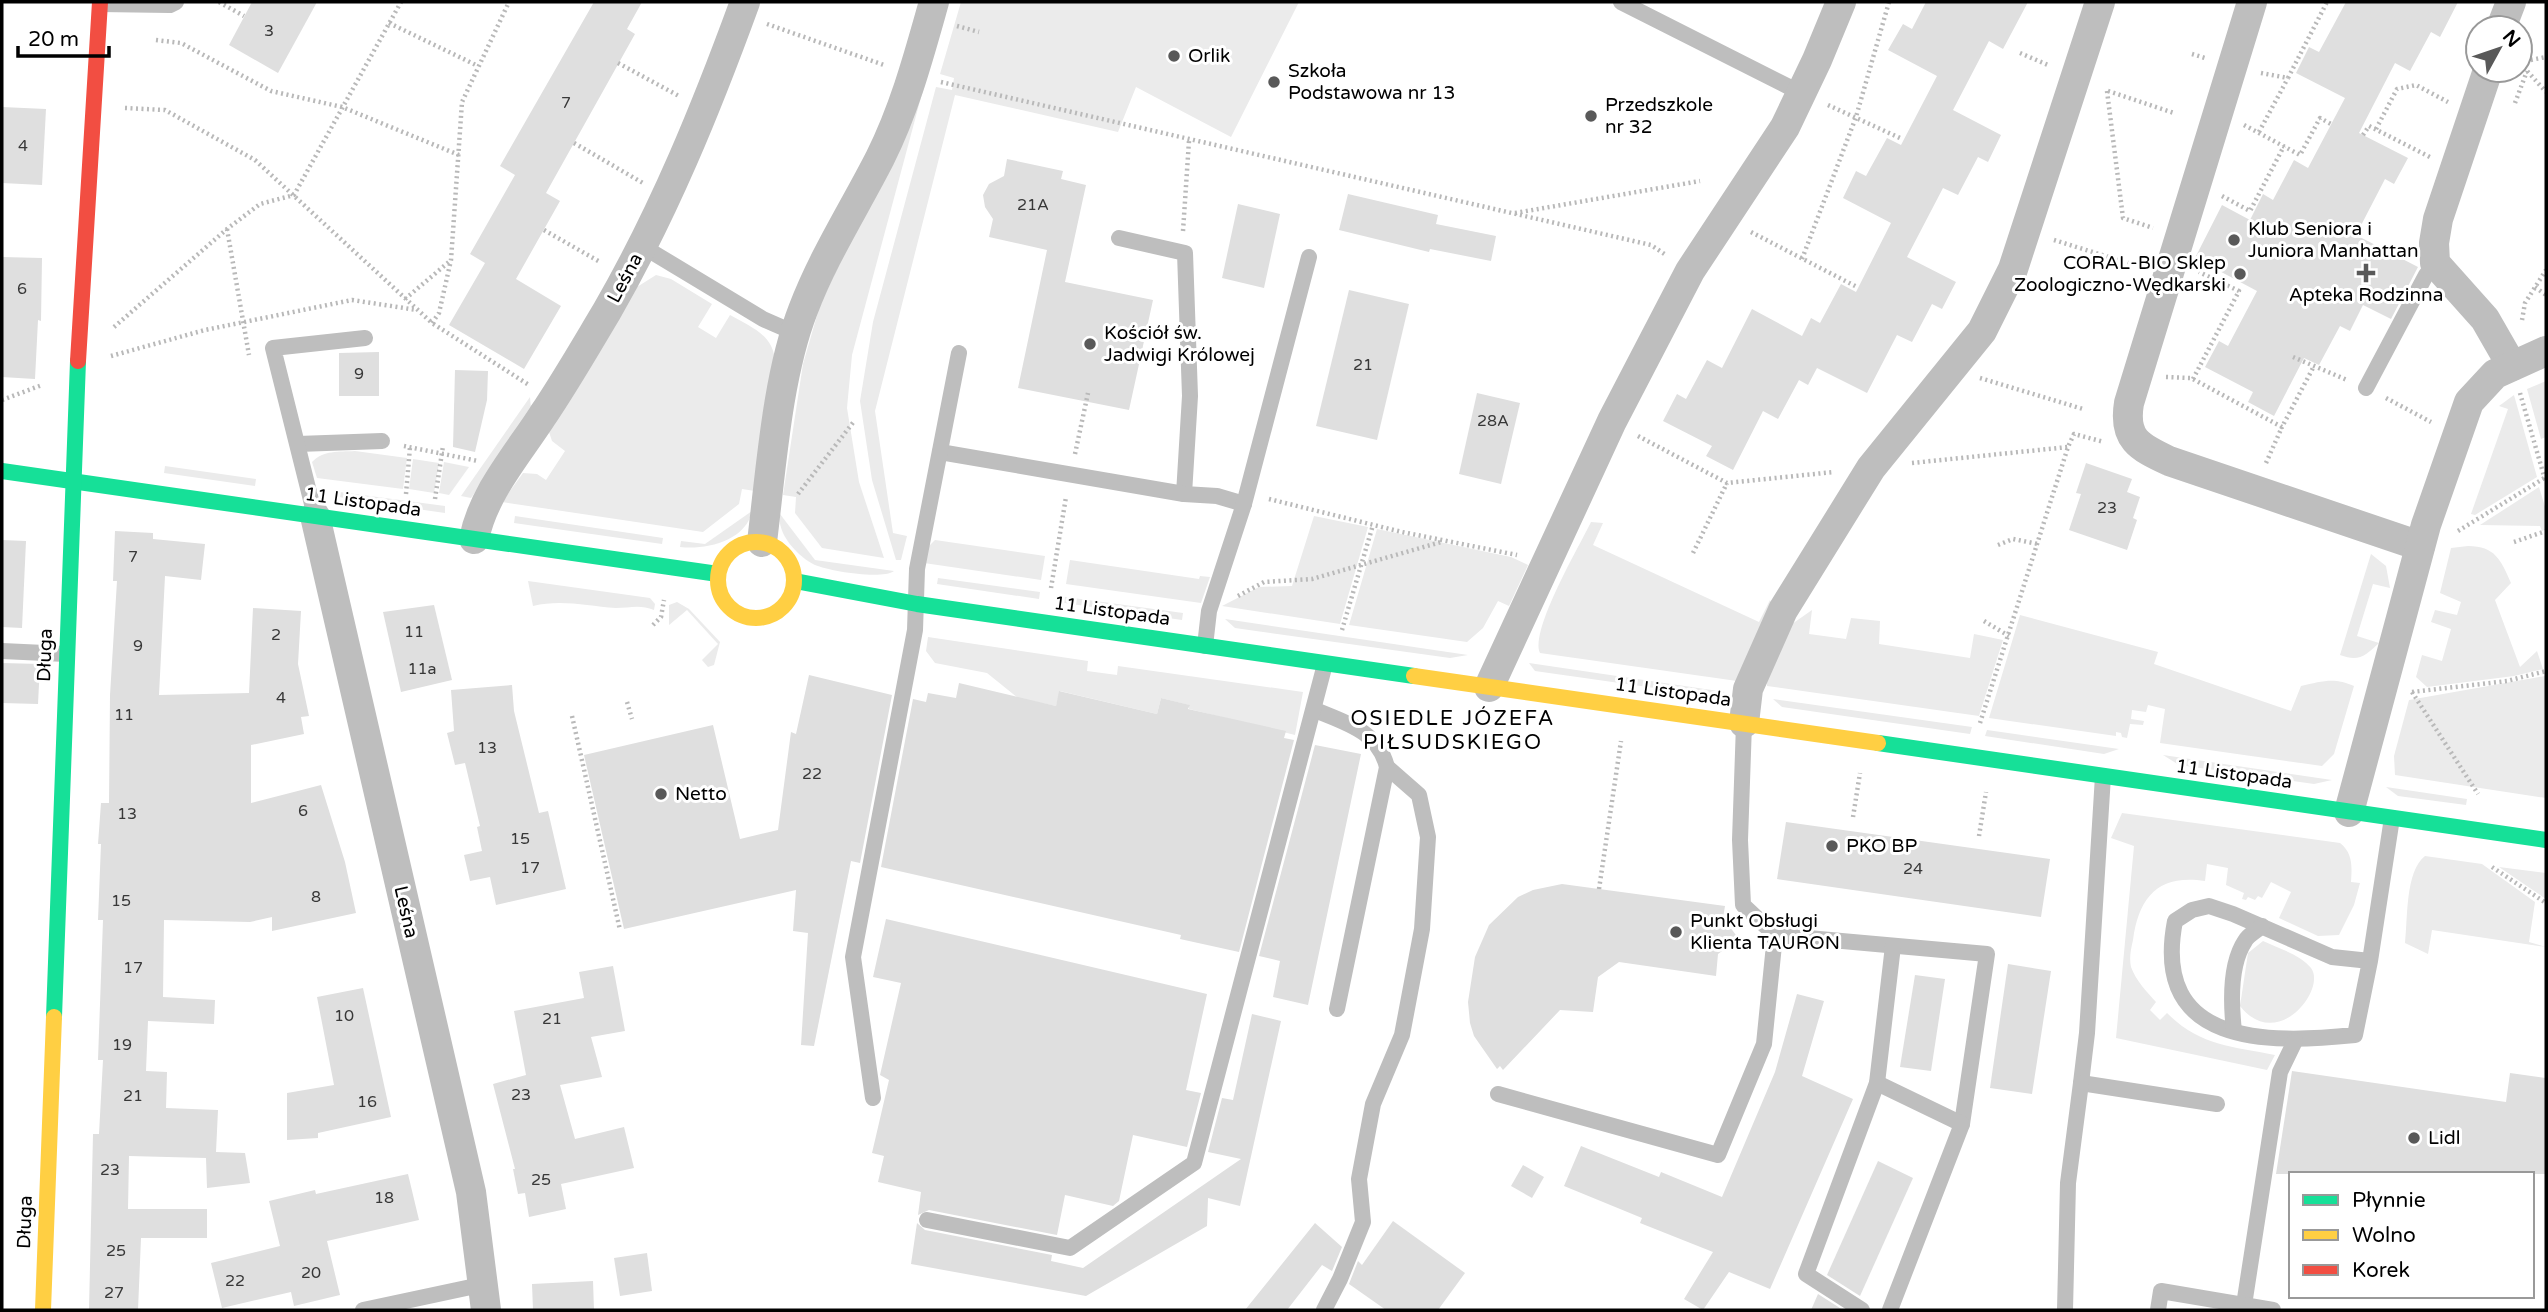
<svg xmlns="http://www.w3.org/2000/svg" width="2548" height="1312" viewBox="0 0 2548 1312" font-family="'Varela Round',sans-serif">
	<rect width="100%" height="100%" fill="#fff"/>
	<g fill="#ebebeb">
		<path d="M961,2h338l-68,135 -95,-50 -18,45 -163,-37 -80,316 18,122 14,3 -6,24h-5l-24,-80 -12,-79 13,-79 63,-235 16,3 2,-12 -14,-4z"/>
		<path d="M924,86l-72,269 -5,53 12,74 25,76 -62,-10 -27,-35 1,-16 -13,-2 20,-131 17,-59z"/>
		<path d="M656,275l15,4 41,25 -14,23 18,11 14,-23c21,12 44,20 45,47l-20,129 -13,-2 -3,15 -36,28 -201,-30 21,-29 14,1 9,6 19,-29 -13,-10 -3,-9 88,-145z"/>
		<path d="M2546,381v56l-5,2 -14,-50z"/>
		<path d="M2514,395l23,82 -62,38 -4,-1 37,-105 -9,-3z"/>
		<path d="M530,397l1,12 -3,6 -57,83 -10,-2z"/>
		<path d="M355,451l52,7 -4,31 -86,-11 -5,-16c12,-12 26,-10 43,-11z"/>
		<path d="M413,459l26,4 -5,30 -25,-4z"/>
		<path d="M444,462l25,5 -20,28 -10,-2z"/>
		<path d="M165,466l91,13 -1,7 -91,-13z"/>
		<path d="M2539,487l7,23v19l-4,2 -2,-5 -60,-1z"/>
		<path d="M340,492l105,14v7l-98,-14 -7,-2z"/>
		<path d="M752,511c-6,30 -46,39 -72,36l1,-6 24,3z"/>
		<path d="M780,514l35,46 79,11c-12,9 -65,0 -79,-6 -17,-8 -39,-32 -35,-51z"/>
		<path d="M515,516l148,22 -1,6 -148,-21z"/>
		<path d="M1314,516l54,11 -28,97 -118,-18 37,-19 33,-1z"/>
		<path d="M1591,522l12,1 -10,22 166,77 11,-22 2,5 -35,76 -197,-28c-10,-23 39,-106 51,-131z"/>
		<path d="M1377,529l134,28 17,8 -19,41 -11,-5 -15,27 -16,14 -118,-17z"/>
		<path d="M935,540l110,16 -4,24 -117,-17 4,-16z"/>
		<path d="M2468,546c27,0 33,14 43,37l-16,17 25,67 17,-16 6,18 -29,7 -87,11 -11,-10 6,-22 20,6 9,-32 -20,-7 4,-12 22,5 4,-13 -21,-9 11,-45z"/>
		<path d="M2371,554l15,12 4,22 -17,-4 -16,52 22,7c-14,13 -20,19 -39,12z"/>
		<path d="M1070,560l129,19 1,-3 10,1 -9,26 -135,-19z"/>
		<path d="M938,578l102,14 -1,7 -102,-15z"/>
		<path d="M528,581l122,17 5,6 -1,6c-14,-6 -25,-2 -38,-2 -29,-2 -55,-9 -83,-2z"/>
		<path d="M1059,596l124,17 -1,7 -124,-18z"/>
		<path d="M677,602l12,7 31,33 -6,23 -6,2 -6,-7 16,-16 -31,-34 -18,15v-20z"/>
		<path d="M1812,610l-3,24 37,5 5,-21 29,3 -1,23 91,14 4,-24 29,6 -24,76 -212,-30v-9l25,-53z"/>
		<path d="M2020,615l138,37 -4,12 137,47 10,-25c21,-5 34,-9 53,0l-20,68 -12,12 -162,-23 5,-34 -17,-4 -2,7 -14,-2 -1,9 13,2 -1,4 -13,-1 -3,14 -5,-1 -1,-4 -5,-1v4l-127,-18z"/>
		<path d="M1225,619l243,36 -18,3 -215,-30z"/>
		<path d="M928,637l160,24 -1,10 30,4 1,-9 185,26 -8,43 -106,-26v-4l-28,-7 -4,16 -97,-23 -4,15 -38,-8 -31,-25 -52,-10 -9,-12z"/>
		<path d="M1529,663l196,29 -10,4 -11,-1 -169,-24z"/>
		<path d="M2545,676l1,122 -151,-23 -1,-19 15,-56z"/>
		<path d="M1773,699l199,28 -2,7 -188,-27z"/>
		<path d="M1987,730l132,19 -15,5 -119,-18z"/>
		<path d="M2163,755l169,25 -18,4 -135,-19z"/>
		<path d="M2386,787l81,12 -1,6 -68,-9z"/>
		<path d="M2122,813l218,30c13,10 12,24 11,39l9,1 -6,22 -15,30 -21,1 -39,-18 12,-26 -20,-10 -9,16 -4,-2 -3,4 -7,-3 -2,3 -4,-1 2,-6 -18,-8 2,-17 -21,-4 -2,17c-47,-7 -66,16 -72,59 -2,9 -4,18 -2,27 5,14 16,25 25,35l-6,8 10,10 7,-7c33,33 64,33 108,42l-8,15 -151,-32 18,-192 -23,-8z"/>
		<path d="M2425,856l57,8 53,38 -6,40 17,5 -114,-17 -4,24 -23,-11c3,-25 0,-71 20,-87z"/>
		<path d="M2499,867l47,6v26z"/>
		<path d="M2263,941c15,7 38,14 48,27 16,21 -34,85 -71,38l8,-53z"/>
	</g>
	<g fill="#dfdfdf">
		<path d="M252,2h65l-39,71 -49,-28z"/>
		<path d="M594,2h48l-15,27 8,5 -89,159 14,8 -44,78 45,27 -37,63 -75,-44 36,-62 -15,-9 45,-79 -15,-9z"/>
		<path d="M1926,2h102l-25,47 -14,-8 -36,69 48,25 -13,27 -10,-5 -20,38 -15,-7 -36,69 49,25 -14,27 -10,-5 -20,38 -15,-7 -30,58 -50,-25 -9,17 -9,-5 -21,39 -15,-8 -30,59 -27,-14 6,-10 -49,-25 14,-27 9,5 21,-39 15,8 30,-59 50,27 9,-18 9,5 21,-39 15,8 35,-69 -48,-25 13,-27 10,5 21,-38 14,7 36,-69 -49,-26 15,-26 9,5z"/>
		<path d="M2346,2h112l-18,35 -9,-5 -21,39 -15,-8 -36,70 49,25 -14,26 -9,-5 -29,56 62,32 -27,52 -28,-14 -13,26 -10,-5 -21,39 -15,-7 -30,58 -26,-14 5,-10 -48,-25 14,-26 9,5 29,-55 -62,-33 27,-53 28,15 13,-26 10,6 21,-40 14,8 37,-70 -49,-25 13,-26 10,5z"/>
		<path d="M2,107l44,2 -4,76 -40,-2z"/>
		<path d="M1007,159l56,12 -2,8 25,6 -21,97 88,18 -24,110 -111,-22 29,-138 -58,-13 4,-18 -8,-12 -2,-12 6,-11 15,-8z"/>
		<path d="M1348,194l90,21 -2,9 60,12 -5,25 -61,-12 -1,3 -90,-22z"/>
		<path d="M1238,204l42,10 -16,74 -42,-10z"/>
		<path d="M2,257l40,1 -1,63 -3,-1 -3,59 -33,-2z"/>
		<path d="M1349,290l60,14 -32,136 -61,-14z"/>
		<path d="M379,352v44h-40v-43z"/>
		<path d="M455,370l33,1 -1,29 -12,52 -22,-5z"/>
		<path d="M1477,393l43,10 -19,81 -42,-10z"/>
		<path d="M2086,463l46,16 -5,13 13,5 -7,21 4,2 -10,30 -58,-20 12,-36 -5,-1z"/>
		<path d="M115,531l38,2v6l52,5 -4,36 -36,-4 -6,119 90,-2 4,-85 48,3 -3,53 11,52 -8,1 3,17 -53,11v58l70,-18 24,77 11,51 -84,18v-14l-22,5 -86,-2 -1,77 52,3 -1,24 -66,-3 -2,50 21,1 -1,36 52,2 -2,42 29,1 5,30 -43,5 -1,-30 -77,-2 -1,53h79v29h-66l-3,72h-49l4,-176h6l4,-74h-5l5,-140h-5l3,-76h-3l3,-41h8l1,-108 7,-114h-4z"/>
		<path d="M2,540l24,1 -4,87 -20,-1z"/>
		<path d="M434,605l18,75 -51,12 -18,-80z"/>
		<path d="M2,663l38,1 -2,40 -36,-1z"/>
		<path d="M809,675l83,20 -32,168 -9,-2 -37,185 -13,-1 7,-112 -15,-2 3,-41 -172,39 -40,-174 129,-30 27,114 38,-9 13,-98 5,2z"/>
		<path d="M959,683l97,23 3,-15 98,23 4,-16 29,7 -2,4 98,22 -2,7 10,2 -55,212 -59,-13 1,-4 -300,-68 32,-168 13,3 2,-9 28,5z"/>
		<path d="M512,685l2,26 25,102 9,-2 18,78 -70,16 -6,-28 -20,4 -6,-26 18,-4 -5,-24 3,-1 -15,-63 -10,2 -8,-32 7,-2 -3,-41z"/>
		<path d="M1315,745l46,9 -53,251 -35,-8 7,-36 -21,-5z"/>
		<path d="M1786,822l264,37 -9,58 -264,-38z"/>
		<path d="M1562,884l163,22 -2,12 16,21 -21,15 -2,22 -97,-14 -21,15 -5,35 -33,-2 -57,60 -3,-4 -3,3 -23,-33 -4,-13 -2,-21 7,-45 14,-32 29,-28 15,-7z"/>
		<path d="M886,919l321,75 -21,96 15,3 -14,54 -54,-12 -14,66 -6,5 -48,-11 -8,40 -128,-25 -11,5 3,-23 -43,-10 6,-26 -12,-3 17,-73 -9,-5 21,-92 -28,-6z"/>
		<path d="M2008,964l43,7 -19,123 -42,-6z"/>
		<path d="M613,966l12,65 -34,6 11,40 -42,8 15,54 49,-12 10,41 -73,16 5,25 -37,8 -4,-24 -7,1 -5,-25h2l-22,-85 33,-9 -12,-64 70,-13 -5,-26z"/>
		<path d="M1915,975l30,4 -14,92 -31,-4z"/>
		<path d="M363,988l28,129 -73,16v5l-31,2v-47l47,-8 -17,-88z"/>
		<path d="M1797,994l27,7 -22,75 51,23 -83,190 -41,-17 -26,38 -19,-11 29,-47 -73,-29 2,-5 -78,-32 17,-40 78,31 2,-5 61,25 53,-125z"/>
		<path d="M1252,1014l29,7 -41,185 -32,-8 -1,28 -121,70 -175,-32 6,-41 8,7 127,25 -1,6 32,7 158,-109 -33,-7 14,-54 11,2z"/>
		<path d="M2292,1071l214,31 4,-29 36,5v96h-270z"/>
		<path d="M1878,1161l35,17 -53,118 -33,-21z"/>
		<path d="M1523,1165l21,12 -12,21 -21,-12z"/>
		<path d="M408,1174l11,46 -92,21 13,54 -46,11 -3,-14 -69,16 -11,-45 69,-17 -11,-45 46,-11 1,4z"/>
		<path d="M1393,1221l72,52 -27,37h-52l-37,-26 9,-23 4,4z"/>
		<path d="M1315,1223l27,24 -10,24 -10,-6 -35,45h-42z"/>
		<path d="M647,1253l5,38 -32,5 -6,-38z"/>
		<path d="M593,1281l1,29h-61l-1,-26z"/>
		<path d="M1818,1294l25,16h-32z"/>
	</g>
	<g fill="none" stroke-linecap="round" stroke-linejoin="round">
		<g stroke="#b9b9b9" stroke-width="4.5" stroke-dasharray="2 3.5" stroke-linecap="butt">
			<path d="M219,2l25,14"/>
			<path d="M389,23l89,43"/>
			<path d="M767,24l117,41"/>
			<path d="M957,26l22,6"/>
			<path d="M156,40l25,3 90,48 71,16 117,48"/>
			<path d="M2020,53l28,12"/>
			<path d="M2192,54l13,4"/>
			<path d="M2520,62l26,-5"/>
			<path d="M618,63l61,33"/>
			<path d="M2520,63l26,29"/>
			<path d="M2261,73l27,5 39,-76"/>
			<path d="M941,82l710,163 15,10"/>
			<path d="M2107,91l16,127 30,10"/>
			<path d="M2108,91l66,22"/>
			<path d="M2515,103l12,-32"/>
			<path d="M1828,105l72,33"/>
			<path d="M125,108l40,2 90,50 177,163 97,62"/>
			<path d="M2244,125l56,30 20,-37 11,6"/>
			<path d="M2376,129l21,-40 19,-4 32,17"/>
			<path d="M2259,132l29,-54"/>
			<path d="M2363,135l6,-9 61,31"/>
			<path d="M574,143l69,40"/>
			<path d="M2222,196l28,15 34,-65"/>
			<path d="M1515,213l185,-32"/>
			<path d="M227,229l22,126"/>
			<path d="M544,230l56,32"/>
			<path d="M1183,231l6,-90"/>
			<path d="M1751,232l106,55"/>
			<path d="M2054,240l74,23"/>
			<path d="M1802,259l54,-142 33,-115"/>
			<path d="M2535,287l11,8"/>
			<path d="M405,299l45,-38"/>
			<path d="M2522,320l3,-17 21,-33"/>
			<path d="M432,323l7,-10 12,-53 11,-158 47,-100"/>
			<path d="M114,327l113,-98 33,-25 34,-9 107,-193"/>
			<path d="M111,356l94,-26 147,-30 65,10"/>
			<path d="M2293,357l54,23"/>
			<path d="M2166,377l25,1 91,49 32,-61"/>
			<path d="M1980,378l103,31"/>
			<path d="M2193,379l46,-88 -40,-19"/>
			<path d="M2520,393l26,90"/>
			<path d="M2386,398l45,24"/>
			<path d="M2,400l40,-15"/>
			<path d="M1638,436l89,47 107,-11"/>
			<path d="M404,446l74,15"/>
			<path d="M1075,454l13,-61"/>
			<path d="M1912,463l156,-16"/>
			<path d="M2266,463l16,-36"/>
			<path d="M406,494l4,-47"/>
			<path d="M798,494l57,-74"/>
			<path d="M435,499l8,-53"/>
			<path d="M1269,499l133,33 115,23"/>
			<path d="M2458,531l88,-54"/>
			<path d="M2514,542l32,-11"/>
			<path d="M1998,545l15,-6 25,5"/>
			<path d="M1693,553l34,-70"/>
			<path d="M1051,588l15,-91"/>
			<path d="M1238,596l26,-14 48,-3 129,-37"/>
			<path d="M1984,621l25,15"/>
			<path d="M653,625l8,-8 3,-17"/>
			<path d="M1342,630l31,-105"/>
			<path d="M2412,692l95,-11 39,-10"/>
			<path d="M2412,692l66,102"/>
			<path d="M627,702l5,17"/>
			<path d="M572,716l48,214"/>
			<path d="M1980,723l88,-276 6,-13 30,8"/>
			<path d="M1853,817l7,-44"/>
			<path d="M1979,836l7,-44"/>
			<path d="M2492,867l54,36"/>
			<path d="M1599,889l22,-148"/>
		</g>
		<g stroke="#bebebe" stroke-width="16">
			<path d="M1621,2l182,92"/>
			<path d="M100,4l70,1 6,-3"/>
			<path d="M1119,238l66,15 5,143 -6,98"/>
			<path d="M642,246l121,73 32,14"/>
			<path d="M2366,388l60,-113 9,-12"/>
			<path d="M298,444l84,-3"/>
			<path d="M940,452l244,42 33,2 27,8"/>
			<path d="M315,516l-42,-168 92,-10"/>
			<path d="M1205,646l4,-35 35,-107 65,-247"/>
			<path d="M2,651l64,3"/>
			<path d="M1315,710c31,13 63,21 72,57l-50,242"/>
			<path d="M2103,776l-16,257 -6,50 136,21"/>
			<path d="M1775,935l212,19 -25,170 -72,186"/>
			<path d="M2370,961l-38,-4 -99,-43 -24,-8 -17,4 -17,11c-24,125 92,123 180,114l15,-74 22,-143"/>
			<path d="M2234,1031c-3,-27 -5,-66 11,-90 3,-6 11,-10 17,-15"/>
			<path d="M1877,1083l85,41"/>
			<path d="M1498,1094l220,61 46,-111 11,-109 -32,-30 -3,-65 4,-116"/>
			<path d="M873,1098l-20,-141 62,-327 2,-61 42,-216"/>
			<path d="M927,1220l143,28 124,-85 131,-499"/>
			<path d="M2244,1305l36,-233 15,-31"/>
			<path d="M363,1310l122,-26"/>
			<path d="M1324,1310l16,-31 23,-57 -4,-43 14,-75 29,-69 20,-106 6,-92 -9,-42 -32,-28"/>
			<path d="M1862,1310l-56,-36 71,-191 16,-137"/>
			<path d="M2065,1310l3,-127 13,-100"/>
			<path d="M2158,1310l3,-19 112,19"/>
		</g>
		<g stroke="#bebebe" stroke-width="30">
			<path d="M2252,2l-123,401c-6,36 10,44 40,58l251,85"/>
			<path d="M2501,28l10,-26"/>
			<path d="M2488,70l-50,149 -4,24 1,20 50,56 27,47"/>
			<path d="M315,516l156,676 15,118"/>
			<path d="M474,539c9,-46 44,-85 69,-124 23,-34 43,-69 64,-104 57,-99 99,-202 138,-309"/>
			<path d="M762,542c9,-72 15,-165 41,-232 20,-53 51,-101 77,-152 25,-50 39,-103 54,-156"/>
			<path d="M1489,687l123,-266 78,-150 95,-144 32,-67 24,-58"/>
			<path d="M1744,723l4,-34 35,-79 88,-142 111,-137 31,-62 87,-267"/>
			<path d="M2349,812l77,-287 43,-123 26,-28 51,-23"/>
		</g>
		<g stroke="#16e098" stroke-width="16">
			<path d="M2,471l716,103"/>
			<path d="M795,581l122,23 497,72"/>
			<path d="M1878,743l668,97"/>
			<path d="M54,1017l24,-656"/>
		</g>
		<g stroke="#ffcf43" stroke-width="16">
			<circle cx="756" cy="580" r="38"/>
			<path d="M1414,676l464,67"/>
			<path d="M43,1310l11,-293"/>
		</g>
		<path stroke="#f24e42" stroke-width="16" d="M78,361l22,-359"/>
	</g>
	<g fill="#595959" stroke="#fff" stroke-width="2.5">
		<circle cx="1174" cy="56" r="7"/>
		<circle cx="1274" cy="82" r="7"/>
		<circle cx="1591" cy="116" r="7"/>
		<circle cx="2234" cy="240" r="7"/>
		<path d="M2362.5 262.5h7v7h7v7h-7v7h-7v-7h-7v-7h7z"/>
		<circle cx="2240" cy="274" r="7"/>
		<circle cx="1090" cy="344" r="7"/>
		<circle cx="661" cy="794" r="7"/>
		<circle cx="1832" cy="846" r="7"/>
		<circle cx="1676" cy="932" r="7"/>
		<circle cx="2414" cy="1138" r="7"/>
	</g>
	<g text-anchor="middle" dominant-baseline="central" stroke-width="6" stroke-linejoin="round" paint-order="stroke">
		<g font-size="16" fill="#383838">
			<text x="269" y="31">3</text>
			<text x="566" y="103">7</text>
			<text x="23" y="146">4</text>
			<text x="1033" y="205">21A</text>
			<text x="22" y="289">6</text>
			<text x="1363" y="365">21</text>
			<text x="359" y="374">9</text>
			<text x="1493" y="421">28A</text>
			<text x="2107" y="508">23</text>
			<text x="133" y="557">7</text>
			<text x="414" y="632">11</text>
			<text x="276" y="635">2</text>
			<text x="138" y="646">9</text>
			<text x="422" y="669">11a</text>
			<text x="281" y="698">4</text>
			<text x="124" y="715">11</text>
			<text x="487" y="748">13</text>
			<text x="812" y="774">22</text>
			<text x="303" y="811">6</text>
			<text x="127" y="814">13</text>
			<text x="520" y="839">15</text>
			<text x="530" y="868">17</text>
			<text x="1913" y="869">24</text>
			<text x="316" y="897">8</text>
			<text x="121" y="901">15</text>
			<text x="133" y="968">17</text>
			<text x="344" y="1016">10</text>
			<text x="552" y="1019">21</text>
			<text x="122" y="1045">19</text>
			<text x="521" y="1095">23</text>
			<text x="133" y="1096">21</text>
			<text x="367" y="1102">16</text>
			<text x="110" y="1170">23</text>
			<text x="541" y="1180">25</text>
			<text x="384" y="1198">18</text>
			<text x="116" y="1251">25</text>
			<text x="311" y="1273">20</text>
			<text x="235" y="1281">22</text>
			<text x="114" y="1293">27</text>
		</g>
		<g font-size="19" fill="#000" stroke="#fff" text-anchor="start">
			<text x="1188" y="56">Orlik</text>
			<text x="1288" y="71">Szkoła<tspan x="1288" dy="22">Podstawowa nr 13</tspan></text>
			<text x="1605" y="105">Przedszkole<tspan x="1605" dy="22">nr 32</tspan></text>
			<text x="2248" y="229">Klub Seniora i<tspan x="2248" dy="22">Juniora Manhattan</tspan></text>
			<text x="2226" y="263" text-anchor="end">CORAL-BIO Sklep<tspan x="2226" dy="22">Zoologiczno-Wędkarski</tspan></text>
			<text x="2366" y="295" text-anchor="middle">Apteka Rodzinna</text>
			<text x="1104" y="333">Kościół św.<tspan x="1104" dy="22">Jadwigi Królowej</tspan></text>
			<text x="675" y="794">Netto</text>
			<text x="1846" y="846">PKO BP</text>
			<text x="1690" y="921">Punkt Obsługi<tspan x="1690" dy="22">Klienta TAURON</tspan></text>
			<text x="2428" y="1138">Lidl</text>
		</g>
		<g font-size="19" fill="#000" stroke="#fff">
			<text transform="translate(625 278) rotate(-62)">Leśna</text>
			<text transform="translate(363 502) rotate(8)">11 Listopada</text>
			<text transform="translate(1112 611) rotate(8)">11 Listopada</text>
			<text transform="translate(45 655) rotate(-88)">Długa</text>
			<text transform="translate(1673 692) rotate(8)">11 Listopada</text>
			<text transform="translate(2234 774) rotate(8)">11 Listopada</text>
			<text transform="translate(406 912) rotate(77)">Leśna</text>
			<text transform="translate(25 1222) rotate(-88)">Długa</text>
		</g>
		<g font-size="21" letter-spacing="2" fill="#000" stroke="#fff">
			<text x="1453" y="718">OSIEDLE JÓZEFA<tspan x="1453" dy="24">PIŁSUDSKIEGO</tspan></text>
		</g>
	</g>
	<rect width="2548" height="1312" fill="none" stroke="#000000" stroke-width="7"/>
	<rect x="2289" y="1172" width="245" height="126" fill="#ffffff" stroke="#999999" stroke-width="2"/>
	<rect x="2303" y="1195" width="35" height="10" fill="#16e098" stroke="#999999" stroke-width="2"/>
	<text x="2352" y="1207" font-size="21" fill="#000000">Płynnie</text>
	<rect x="2303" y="1230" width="35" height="10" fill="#ffcf43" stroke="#999999" stroke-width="2"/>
	<text x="2352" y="1242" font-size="21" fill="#000000">Wolno</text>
	<rect x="2303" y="1265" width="35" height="10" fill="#f24e42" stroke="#999999" stroke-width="2"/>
	<text x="2352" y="1277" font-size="21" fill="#000000">Korek</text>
	<g transform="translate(2499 49) rotate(50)"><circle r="33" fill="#ffffff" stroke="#999999" stroke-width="2"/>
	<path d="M0-5L12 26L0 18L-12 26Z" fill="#595959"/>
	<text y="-10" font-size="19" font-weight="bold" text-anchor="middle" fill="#000000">N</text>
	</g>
	<path d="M18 46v10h91v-10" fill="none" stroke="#000000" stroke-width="3.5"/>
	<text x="28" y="46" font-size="21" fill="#000000" stroke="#ffffff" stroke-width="5" paint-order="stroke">20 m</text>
</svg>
